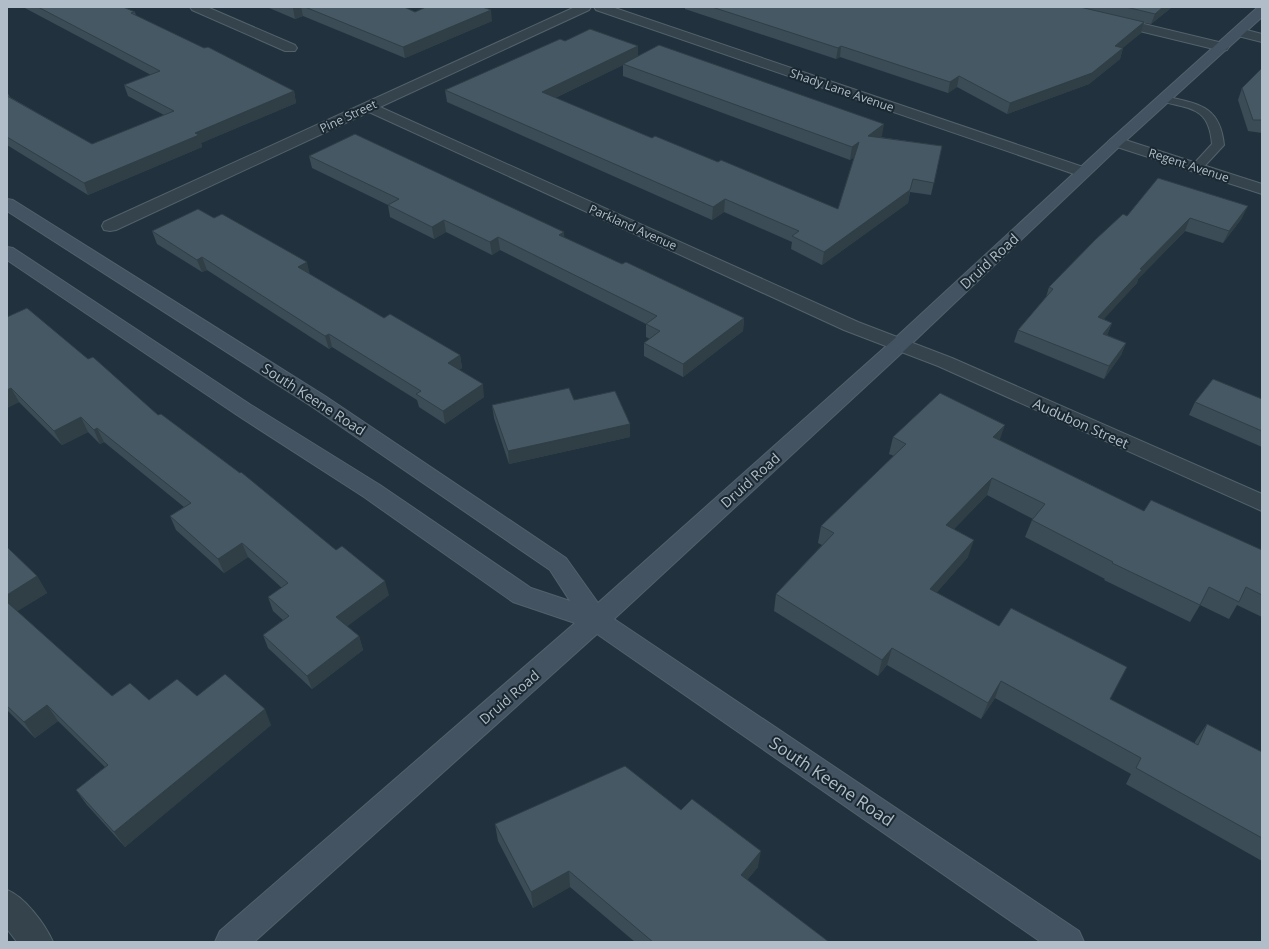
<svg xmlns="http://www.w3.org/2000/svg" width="1269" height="949" viewBox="0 0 1269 949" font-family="'Open Sans',sans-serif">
	<rect width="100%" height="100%" fill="#21323e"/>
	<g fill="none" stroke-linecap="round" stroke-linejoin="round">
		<g stroke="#53616b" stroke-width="2">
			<path id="lane" d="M1164,96c34,8 56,9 60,49l-24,26h-8l-2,-3 22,-24c-3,-37 -21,-35 -52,-43l-2,-2 2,-2z"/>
		</g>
		<g stroke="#53616b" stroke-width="2">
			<g id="street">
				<path d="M190,7h17l88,38 2,3 -2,3h-10l-93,-41z"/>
				<path d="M575,7h16l-2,3 -209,97 478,215 94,36 310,136v17l-324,-145 -94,-36 -475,-218 -253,118 -6,1 -6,-1 -2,-4 2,-4z"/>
				<path d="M594,7h18l477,162 2,3 -2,3h-12l-481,-165z"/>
				<path d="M1051,7h22l154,37 2,3 -2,3 -5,1 -169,-41z"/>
				<path d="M1239,28l23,6v8l-28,-7 -2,-3 2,-3z"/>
				<path d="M1116,137l146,47v10l-151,-49 -3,-3 3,-3z"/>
				<path d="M7,890c18,7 38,34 46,52h-36l-10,-13z"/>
			</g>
		</g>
		<g stroke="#53616b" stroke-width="2">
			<path id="secondary" d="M1258,7h4v10l-141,128 -215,204 -292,270 465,312 5,11h-43l-444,-308 -343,308h-39l5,-11 355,-308 -62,-21 -149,-105 -127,-82 -230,-155v-13l6,1 238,157 129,80 151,103 39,13 -20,-31 -239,-164 -304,-195v-12l6,1 312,196 241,162 32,45 294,-262 219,-202z"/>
		</g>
		<use href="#lane" fill="#35434d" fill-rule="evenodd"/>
		<use href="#street" fill="#35434d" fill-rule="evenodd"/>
		<use href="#secondary" fill="#435361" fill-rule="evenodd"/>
	</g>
	<g fill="#3b4c56" fill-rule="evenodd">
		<path d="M23,7h100l12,5 1,4 158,75 2,12 -95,40 1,4 -114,48 -81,-50v-53l3,5 82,47 72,-29 -36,-19 -4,-11 27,-10z"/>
		<path d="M267,7h137l11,5 77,9 -87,37 -102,-42 -8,3z"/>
		<path d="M685,7h487l-21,17 -7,-1 -3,10 -19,15h1l-3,11 -31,25 -82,30 -50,-27 -9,6 -108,-36 -4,2 -151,-50z"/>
		<path d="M565,41l73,15 244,80 -2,1 62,9 -11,49 -21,-3 -2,11 -86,62 -31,-16 1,-7 -68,-30 -12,8 -265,-118 -2,-12zM623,65v11l227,84 4,-3 -16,52 -120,-47 -66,-24 -97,-40z"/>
		<path d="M1262,68v65l-14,-2 -10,-31 4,-12z"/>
		<path d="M309,156l255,81 58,27 122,54 -1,13 -60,46 -39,-21v-13l6,-4 -4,-2v-13l-146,-74 -8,5 -46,-23 -12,7 -44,-22 -2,-12 -76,-37z"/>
		<path d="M1127,216l115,2 -19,25 -38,-12 -47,48 -1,4 -34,36 9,4 -5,12 19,8 -5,12 -17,24 -90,-37 4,-12 28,-33 3,-10z"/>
		<path d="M152,231l158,44 74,43 76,37 2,13 -3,2 25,27 -39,27 -26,-17 -2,-7 -85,-53 -3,2 -122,-79 -5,2 -45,-28z"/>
		<path d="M7,317l81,42 70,56 231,180 -42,31 12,10 4,14 -51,39 -44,-41 -5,-13 20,-15 -10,-9 -5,-14 14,-9 -34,-31 -24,16 -48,-43 -6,-14 14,-9 -80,-65 -4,2 -12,-12 -26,13 -43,-43 -12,6z"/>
		<path d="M1262,399v48l-73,-32 6,-13z"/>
		<path d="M492,405l138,19v13l-121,27 -15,-46z"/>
		<path d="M893,437l107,3 144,71 118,39v67l-25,-12 -8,14 -29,-14 -10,17 -86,-42 1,-1 -80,-42 7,-17 1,-1 -46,-24 -33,34 14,28 -32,36 174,106 84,45 2,-4 11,-16 55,28v109l-136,-77 5,-10 -136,-76 -14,21 -94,-54 -9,11 -104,-65 2,-17 46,-49 -4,-2 3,-17 73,-70 -5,-2z"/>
		<path d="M7,547l30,29 10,17 -30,18 95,85 37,4 48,-4 74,29 -146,122 -38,-42 -11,-15 29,-23 -47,-46 -23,17 -28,-28z"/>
		<path d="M681,810l77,57 -11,13 82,62h-194l-65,-55 -37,21 -35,-67 -3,-17z"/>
	</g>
	<g fill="#303e46">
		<path d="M296,7h5l2,9 -8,3 -2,-11z"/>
		<path d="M1163,7h9l-21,17 4,-10z"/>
		<path d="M491,10l1,11 -87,37 -2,-11z"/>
		<path d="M1144,22l-3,11 -29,24 3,-11z"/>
		<path d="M638,46v11l-15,7v1l-81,39v-12z"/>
		<path d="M841,46l-1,11 -4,2 2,-11z"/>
		<path d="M1123,48l-3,11 -31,25 -82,30 3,-11z"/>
		<path d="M959,76l-2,11 -9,6 2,-11z"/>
		<path d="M294,91l2,12 -95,40 1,4 -114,48 -4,-12 111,-50z"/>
		<path d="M884,124l-2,12 -16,12 2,-12z"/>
		<path d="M859,142l-2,13 -7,5 2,-13z"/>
		<path d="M910,190l-2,13 -86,62 2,-13z"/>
		<path d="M725,199l-1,13 -12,8 1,-13z"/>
		<path d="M1248,206l-6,12 -19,25 6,-12z"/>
		<path d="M1190,218l-5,13 -47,48 -1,4 -43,47 4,-13 42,-48z"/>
		<path d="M444,220l2,12 -12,7 -2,-12z"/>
		<path d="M564,232l1,12 -6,-9z"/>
		<path d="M498,237l2,13 -8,5 -2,-13z"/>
		<path d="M202,257l5,13 -5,2 -5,-12z"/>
		<path d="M307,262l3,13 -12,-8z"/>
		<path d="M744,318l-1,13 -60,46v-13z"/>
		<path d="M1112,323l-5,12 -4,-1z"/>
		<path d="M329,334l3,13 -3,2 -4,-13z"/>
		<path d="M1126,343l-5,12 -17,24 5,-13z"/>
		<path d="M460,355l2,13 -12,8 -2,-13z"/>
		<path d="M483,384l1,13 -39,27 -2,-13z"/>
		<path d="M11,388l8,14 -12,6v-18z"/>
		<path d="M81,417l7,15 -26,13 -8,-14z"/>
		<path d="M630,424v13l-121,27 -1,-13z"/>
		<path d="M1005,425l-6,17 -6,-5z"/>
		<path d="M97,428l7,14 -4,2 -6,-14z"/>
		<path d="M992,478l-5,17 -46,47 5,-17z"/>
		<path d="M974,540l-6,17 -43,49 5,-17z"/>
		<path d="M242,543l6,14 -24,16 -6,-14z"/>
		<path d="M37,576l10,17 -34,21 -6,-9v-10z"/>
		<path d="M385,581l4,14 -48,36 -5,-14z"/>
		<path d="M359,636l4,14 -51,39 -5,-13z"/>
		<path d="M892,648l-5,17 -9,11 4,-16z"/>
		<path d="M1001,681l-6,17 -14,21 7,-16z"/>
		<path d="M47,705l11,16 -23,17 -11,-16z"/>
		<path d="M265,709l6,16 -146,122 -11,-15z"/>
		<path d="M761,851l-3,16 -20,24 3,-16z"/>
		<path d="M569,871l1,16 -37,21 -2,-16z"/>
	</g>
	<g fill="#455864" stroke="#303e46">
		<path d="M38,7h85l12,5 -4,1 73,35 4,-1 86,44 -99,42 4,2 -115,48 -77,-46v-41l85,48 82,-33 -50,-26 36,-14z"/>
		<path d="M305,7h99l11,5 11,-5h56l9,3 -88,37z"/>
		<path d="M712,7h368l64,15 -29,24 8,2 -31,25 -82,30 -51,-27 -9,6 -109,-36 -3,2z"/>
		<path d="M1126,7h37l-8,7z"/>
		<path d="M590,29l48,17 -96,46 110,46 3,-2 63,26 3,-2 117,49 21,-67 -7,5 -229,-83 36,-19 225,79 -16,12 74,10 -8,37 -21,-4 -3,11 -86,62 -32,-16 7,-5 -74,-32 -12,8 -268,-117 115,-51 5,2z"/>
		<path d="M1262,68v52h-9l-11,-32z"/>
		<path d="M355,134l209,98 -5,3 63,29 4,-2 118,56 -61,46 -39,-21 16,-12 -14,-7 11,-8 -159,-79 -8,5 -46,-22 -12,7 -44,-22 11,-6 -90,-43z"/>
		<path d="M1158,178l90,28 -19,25 -39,-13 -50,51 2,1 -44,47 14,6 -9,11 23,9 -17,23 -91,-36 35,-41 -4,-2 46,-47 28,-26 4,2z"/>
		<path d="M198,209l16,9 8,-4 85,48 -9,5 86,51 6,-4 70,41 -12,8 35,21 -40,27 -27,-17 5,-3 -92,-57 -4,2 -123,-79 -5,3 -45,-29z"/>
		<path d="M27,308l61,51 5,-2 65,58 3,-1 79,59 1,-1 95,78 6,-4 43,35 -49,36 23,19 -52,40 -44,-41 26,-19 -21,-19 20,-14 -46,-40 -24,16 -48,-43 21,-13 -94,-75 -3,2 -13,-13 -27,14 -43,-43 -4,2v-73z"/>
		<path d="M1213,379l49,20v32l-67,-29z"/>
		<path d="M569,388l5,12 41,-9 15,33 -122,27 -16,-46z"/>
		<path d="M940,393l65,32 -12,12 151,74 7,-11 111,50v45l-16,-8 -7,15 -30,-15 -9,18 -88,-42 1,-1 -81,-42 13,-16 -53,-26 -46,47 28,15 -44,49 69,37 12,-18 116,59 -17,32 88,46 9,-21 55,28v86l-126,-70 5,-10 -140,-77 -13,22 -96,-55 -10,12 -106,-66 58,-61 -13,-7 85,-82 -13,-7z"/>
		<path d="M7,547l30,29 -30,19z"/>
		<path d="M7,602l105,94 18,-13 19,17 28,-21 20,17 28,-22 40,35 -151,123 -38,-42 32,-25 -61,-60 -23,17 -17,-16z"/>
		<path d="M625,766l56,44 11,-11 69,52 -20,24 88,67h-176l-84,-71 -38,21 -36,-68z"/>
	</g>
	<g text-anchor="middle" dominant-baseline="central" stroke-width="4" stroke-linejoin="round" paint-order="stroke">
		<g font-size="12" fill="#b1bec9" stroke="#1a2832">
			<text transform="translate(842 90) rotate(19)">Shady Lane Avenue</text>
			<text transform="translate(348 116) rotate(-25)">Pine Street</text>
			<text transform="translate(1189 165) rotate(18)">Regent Avenue</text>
			<text transform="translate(633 227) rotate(24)">Parkland Avenue</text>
		</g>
		<g font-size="14" fill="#b1bec9" stroke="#1a2832">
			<text transform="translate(989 261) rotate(-43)">Druid Road</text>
			<text transform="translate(314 399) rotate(33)">South Keene Road</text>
			<text transform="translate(1081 423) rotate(24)">Audubon Street</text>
			<text transform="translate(750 480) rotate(-42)">Druid Road</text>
			<text transform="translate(509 697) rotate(-41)">Druid Road</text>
		</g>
		<g font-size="17" fill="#b1bec9" stroke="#1a2832">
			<text transform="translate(832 781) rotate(34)">South Keene Road</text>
		</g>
	</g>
	<rect width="1269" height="949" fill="none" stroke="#b1bec9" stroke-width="16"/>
</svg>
